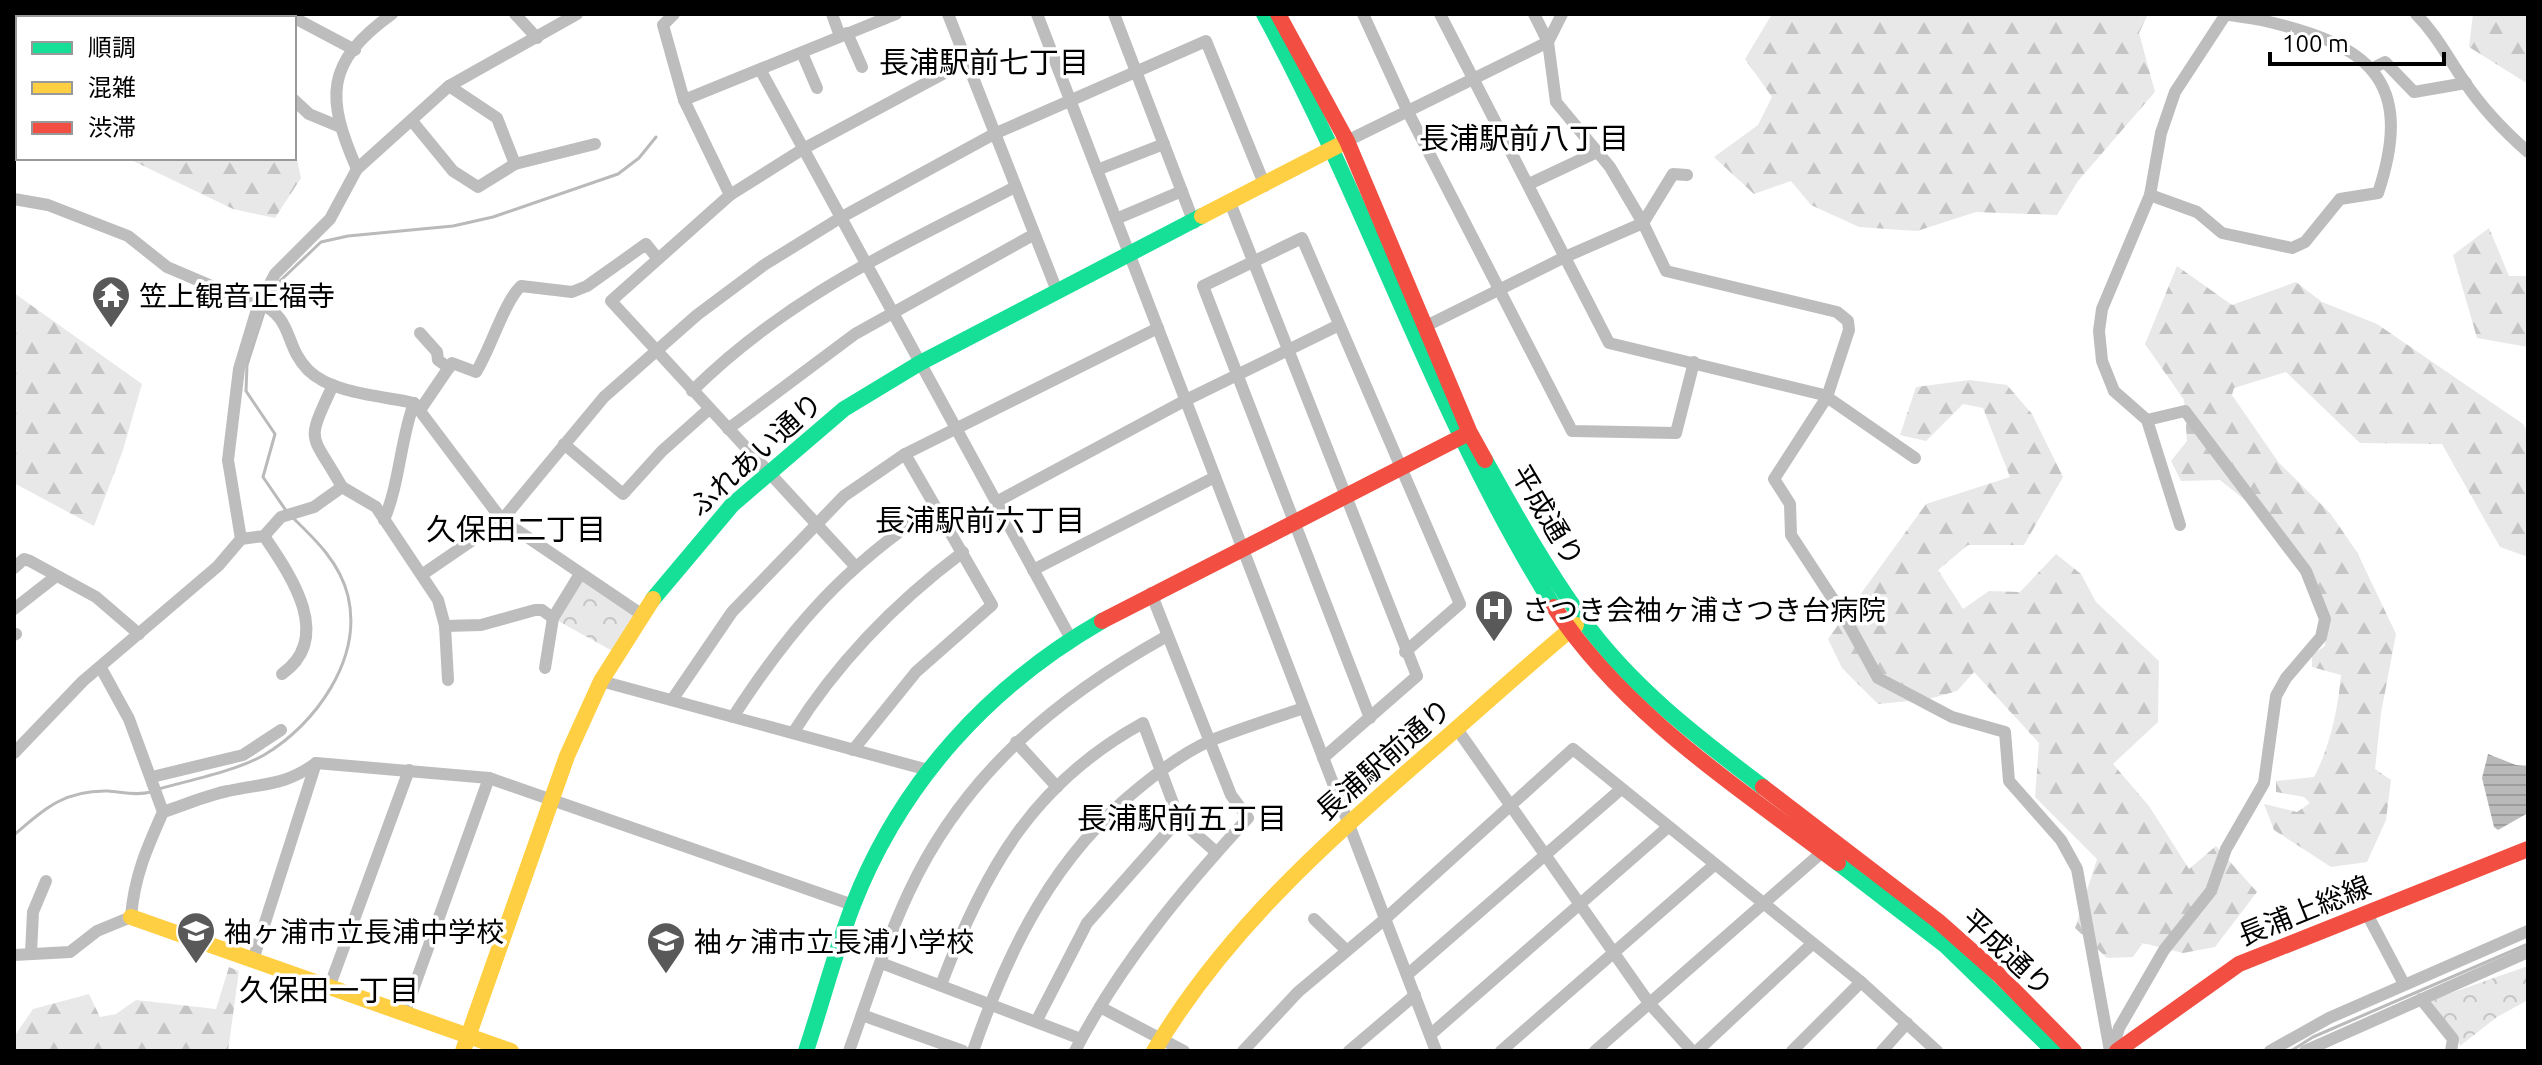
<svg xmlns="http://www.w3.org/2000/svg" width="2542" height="1065" viewBox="0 0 2542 1065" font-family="Ubuntu,'Noto Sans JP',sans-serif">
	<defs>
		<pattern id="forest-firs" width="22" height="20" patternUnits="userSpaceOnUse" patternTransform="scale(2)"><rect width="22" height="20" fill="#e8e8e8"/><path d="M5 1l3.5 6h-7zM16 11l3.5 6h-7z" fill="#c5c5c5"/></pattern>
		<pattern id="park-crowns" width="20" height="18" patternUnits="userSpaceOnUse" patternTransform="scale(2)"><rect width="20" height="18" fill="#e8e8e8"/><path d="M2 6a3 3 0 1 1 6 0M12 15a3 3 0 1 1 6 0" fill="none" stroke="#c5c5c5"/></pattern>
		<pattern id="water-rules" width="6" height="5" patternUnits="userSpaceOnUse" patternTransform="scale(2)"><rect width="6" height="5" fill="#bababa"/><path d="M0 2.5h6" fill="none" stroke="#9e9e9e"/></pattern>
	</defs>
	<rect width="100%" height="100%" fill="#fff"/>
	<g fill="url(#forest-firs)">
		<path d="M1772,14h376l-9,19 16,59 -77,89 -21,34 -81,-3 -59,19 -58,-4 -48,-22 -20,-24 -37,13 -40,-37 44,-32 14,-28 -27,-38z"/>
		<path d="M2473,14h55v70l-59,-37z"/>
		<path d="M294,145l7,33 -26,40 -42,-9 -106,-51h167z"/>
		<path d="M2489,228l20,48h19v71l-51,-9 -24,-83z"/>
		<path d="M2177,266l55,39 64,-23 26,20 55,22 146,100 5,8v125l-28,-10 -58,-103 -82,-1 -74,-71 -52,16 -2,7 47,68 51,50 27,39 39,82 -15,79 -6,56 16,11 -5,40 -19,42 -36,5 -57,-37 -10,-26 33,8 13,-9 -6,-6 -28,-5v-11l38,-4c16,-30 24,-68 27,-102l-29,-8v-12l13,-9 2,-36 -51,-85 -56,-45 -39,1 -10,-20 16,-20 -3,-41 -39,-56z"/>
		<path d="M14,293l128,91 -19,66 -29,76 -80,-43z"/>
		<path d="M1970,380l37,5 25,29 31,63 -39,68h-56l-30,25 25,39 26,-18 31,1 36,-38 25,20 15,28 63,59 -1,61 -45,42 36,42 40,63 27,-23 41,46 -42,55 -32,6 -40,-10 -10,14 -26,1 -32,-30 22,-69 -62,-62 4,-54 -65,-71 -17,19 -28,8 -51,5 -36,-36 -14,-29 98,-135 84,-27 -27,-69 -20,-4 -37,37 -26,-6 16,-48z"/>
		<path d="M229,967l10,4 -11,80h-214v-14l19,-28 56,-15 11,23 16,-3 20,-14 80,9z"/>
	</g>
	<g fill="url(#park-crowns)">
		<path d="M580,574l61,40 -25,39 -63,-35z"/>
		<path d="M2528,966v34l-31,17 -37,29 -3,-10 -26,-31v-5z"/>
	</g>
	<path fill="url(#water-rules)" d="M2488,754l28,11 12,1v47l-30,17 -4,-3 -12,-49z"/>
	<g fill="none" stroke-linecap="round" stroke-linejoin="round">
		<g stroke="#bababa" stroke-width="3">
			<path d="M267,305l13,-24 41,-39 27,-6 105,-10 40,-9 125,-43 21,-16 17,-21"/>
			<path d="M264,312l-17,53 -1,26 29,43 -12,43 24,35"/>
			<path d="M159,789c31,-9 77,-18 105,-34 51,-30 99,-96 84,-159 -8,-33 -32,-56 -56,-79"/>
			<path d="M14,835c30,-26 50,-45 94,-44 14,1 29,5 43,1"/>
			<path d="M2291,1051l22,-14 215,-93"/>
		</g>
		<g stroke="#bdbdbd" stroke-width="12">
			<path d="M262,14v4"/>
			<path d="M287,14l68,36"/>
			<path d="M515,14l22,24"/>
			<path d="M674,14l-11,11 21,75 46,95"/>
			<path d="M832,14l8,22"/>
			<path d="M948,14l109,277"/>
			<path d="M1037,14l399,1037"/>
			<path d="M1114,14l80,209"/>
			<path d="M1363,14l45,98 164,319 104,2 18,-71"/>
			<path d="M1440,14l169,329 215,52 91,63"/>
			<path d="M1534,14l14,28 8,60 54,65 33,56 23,48 171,41 11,9 1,9 -22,67 -53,82 16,25 1,31 53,81 34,62 74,39 53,15 4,49 52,59 16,29 33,182"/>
			<path d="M2416,14c20,20 32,44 48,67 18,27 40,50 64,71"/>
			<path d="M847,33l15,34"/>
			<path d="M802,53l15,35"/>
			<path d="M2373,68l12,-6 29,30 52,-9"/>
			<path d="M761,71l310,568"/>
			<path d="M449,86l48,32 18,46"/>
			<path d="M294,100l15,14 29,12"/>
			<path d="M684,100l212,-86"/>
			<path d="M412,121l41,50 25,16 37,-23 80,-20"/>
			<path d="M1347,141l201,-99 14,-28"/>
			<path d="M357,169c-31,-71 -33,-106 35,-155"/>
			<path d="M1097,170l67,-26"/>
			<path d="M1529,184l68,-32"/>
			<path d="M2150,195l47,17 25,21 70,15 13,-6 35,-43 38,-6c38,-114 -10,-149 -117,-173 -12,-3 -25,-3 -37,-6"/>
			<path d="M14,199l34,6 80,31 39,31 91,39"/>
			<path d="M1231,205l186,471 -94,82"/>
			<path d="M1116,219l66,-28"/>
			<path d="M259,303c35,15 25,43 49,67 24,24 75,26 106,33l88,117 139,94"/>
			<path d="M1426,326l139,-69 78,-34 30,-49 14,1"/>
			<path d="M420,333l17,19 1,8 11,8"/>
			<path d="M333,385c-28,61 -23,45 9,102"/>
			<path d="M692,391c97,-96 204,-142 323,-204"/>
			<path d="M420,410l32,-47 24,9c15,-24 28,-70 45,-86l51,6 15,-6 59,-42 12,15"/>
			<path d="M728,429l127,-95 178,-99"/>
			<path d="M564,444l59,50 39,-43 46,-41"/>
			<path d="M996,502l190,-102 151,-74"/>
			<path d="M384,520c16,-38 16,-79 30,-117"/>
			<path d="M2180,525l-33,-105 -33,-29 -12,-30 -3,-30 3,-22 48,-114 11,-62 14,-41 51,-78"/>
			<path d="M264,536c25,37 71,101 18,138"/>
			<path d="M241,539l23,-3 17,-19 33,-10 28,-20 34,20 62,93 7,26 3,54"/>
			<path d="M856,567l-245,-266 119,-106 73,-46 162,-87"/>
			<path d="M14,568l10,-9 6,2 66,36 43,37"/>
			<path d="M1033,570l182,-93"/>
			<path d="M423,574l79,-54 102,-123 93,-82 67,-50 76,-47 154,-84 212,-93 59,145"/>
			<path d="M14,609l41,-32"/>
			<path d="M445,626l36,-1 54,-15h7l11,8"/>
			<path d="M14,635l2,-1"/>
			<path d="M545,668l8,-50 27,-44"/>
			<path d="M601,681l327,89"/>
			<path d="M672,700l60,-88 112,-116 61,-42 253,-126"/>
			<path d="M733,717c58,-90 112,-151 202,-210"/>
			<path d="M1370,718l-167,-432 99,-48 158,366 -55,48"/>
			<path d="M1457,729l192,274 43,48"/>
			<path d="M793,733c45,-72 102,-130 170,-181"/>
			<path d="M1016,742l41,45"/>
			<path d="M853,750l63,-78 76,-67 -87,-151"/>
			<path d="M14,753l69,-72 135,-115 23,-27 -13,-79 11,-91 19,-63 17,-32 55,-55 27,-50 92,-83 128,-72"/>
			<path d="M152,777l91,-22 38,-25"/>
			<path d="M163,812c22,-7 44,-17 65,-21 36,-8 57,-5 88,-28"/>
			<path d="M2366,912l38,72"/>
			<path d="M1314,919l31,30"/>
			<path d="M31,953l2,-41 13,-31"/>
			<path d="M14,955l56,-3 27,-21 34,-14c3,-40 16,-69 32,-105l-34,-93 -28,-51"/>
			<path d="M253,960l63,-197 173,15 364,127"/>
			<path d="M881,963l200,76"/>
			<path d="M1407,975l213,-185"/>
			<path d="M330,985l79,-215"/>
			<path d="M941,985c42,-113 92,-202 202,-262l36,96 37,33"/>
			<path d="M2421,999l32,40 -2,12"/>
			<path d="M1100,1007l84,44"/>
			<path d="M405,1012l84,-234"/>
			<path d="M862,1015l101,36"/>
			<path d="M1037,1020l50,-97 92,-104"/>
			<path d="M1430,1035l237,-207"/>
			<path d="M849,1051c19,-53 36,-108 60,-159 55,-118 147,-194 258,-256"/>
			<path d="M973,1051c36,-103 81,-195 167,-264 22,-18 46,-36 72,-47 30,-12 62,-22 92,-32"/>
			<path d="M1075,1051c45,-87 108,-162 173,-233l-17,-23 -80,-202"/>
			<path d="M1243,1051l55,-59 87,-73 188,-170 288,233 76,69"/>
			<path d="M1349,1051l66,-56"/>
			<path d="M1501,1051l212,-185"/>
			<path d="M1595,1051l233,-204"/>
			<path d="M1697,1051l115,-107"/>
			<path d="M1792,1051l69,-69"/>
			<path d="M1882,1051l25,-28"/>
			<path d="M2112,1051l7,-23 45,-78 47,-59 15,-42 38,-66 12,-87 10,-18 35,-41 4,-18 -19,-48 -121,-160 -38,9"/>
			<path d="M2270,1051l59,-33 199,-87"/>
			<path d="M2305,1051l223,-99"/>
		</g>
		<g stroke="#16e098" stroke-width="16">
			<path d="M1264,14c106,194 172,405 290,593"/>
			<path d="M1485,460c30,54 60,107 96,157 48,68 116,120 182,170"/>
			<path d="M653,599l79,-94 112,-96 76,-46 282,-147"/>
			<path d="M1838,863l108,83 108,105"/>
			<path d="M806,1051c16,-48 29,-99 47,-146 48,-123 136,-219 249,-284"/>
		</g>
		<g stroke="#ffcf43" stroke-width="16">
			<path d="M1202,216l145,-75"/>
			<path d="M131,917l380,134"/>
			<path d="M463,1051l104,-295 34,-75 52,-82"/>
			<path d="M1154,1051c70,-118 168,-205 270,-294 51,-44 100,-89 152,-132"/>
		</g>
		<g stroke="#f24e42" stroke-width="16">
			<path d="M1278,14l69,127 123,292 15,27"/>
			<path d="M1554,607c70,107 184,180 284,256"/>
			<path d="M1102,621l363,-186"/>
			<path d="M1763,787l175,134 61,54 75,76"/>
			<path d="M2117,1051l122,-87 289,-115"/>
		</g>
	</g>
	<defs>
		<g id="temple-pin" transform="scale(2)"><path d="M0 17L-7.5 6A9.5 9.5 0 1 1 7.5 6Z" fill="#595959" stroke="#fff"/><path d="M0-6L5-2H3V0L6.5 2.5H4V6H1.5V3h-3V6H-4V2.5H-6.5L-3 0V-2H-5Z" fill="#fff"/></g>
		<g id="hospital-pin" transform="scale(2)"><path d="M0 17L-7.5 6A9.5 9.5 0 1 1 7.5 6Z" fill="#595959" stroke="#fff"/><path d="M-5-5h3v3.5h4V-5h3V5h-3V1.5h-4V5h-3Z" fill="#fff"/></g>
		<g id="school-pin" transform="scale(2)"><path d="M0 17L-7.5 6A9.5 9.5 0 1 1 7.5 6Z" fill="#595959" stroke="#fff"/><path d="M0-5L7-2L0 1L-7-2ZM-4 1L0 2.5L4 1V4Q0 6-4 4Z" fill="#fff"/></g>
	</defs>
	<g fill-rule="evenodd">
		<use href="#temple-pin" x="111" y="295"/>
		<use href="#hospital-pin" x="1494" y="609"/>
		<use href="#school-pin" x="196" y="931"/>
		<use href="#school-pin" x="666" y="941"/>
	</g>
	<g text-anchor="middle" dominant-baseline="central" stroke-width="7" stroke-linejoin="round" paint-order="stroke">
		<g font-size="28" fill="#000" stroke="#fff" text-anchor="start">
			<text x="139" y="295">笠上観音正福寺</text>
			<text x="1522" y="609">さつき会袖ヶ浦さつき台病院</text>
			<text x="224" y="931">袖ヶ浦市立長浦中学校</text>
			<text x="694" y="941">袖ヶ浦市立長浦小学校</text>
		</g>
		<g font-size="28" fill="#000" stroke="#fff">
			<text transform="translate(755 454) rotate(-42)">ふれあい通り</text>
			<text transform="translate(1548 515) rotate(59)">平成通り</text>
			<text transform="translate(1383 759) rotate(-41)">長浦駅前通り</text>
			<text transform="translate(2304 910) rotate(-22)">長浦上総線</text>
			<text transform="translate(2008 952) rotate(43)">平成通り</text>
		</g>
		<g font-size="30" fill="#000" stroke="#fff">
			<text x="984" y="62">長浦駅前七丁目</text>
			<text x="1524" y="138">長浦駅前八丁目</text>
			<text x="980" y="520">長浦駅前六丁目</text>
			<text x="516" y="529">久保田二丁目</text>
			<text x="1182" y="818">長浦駅前五丁目</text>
			<text x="329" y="990">久保田一丁目</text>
		</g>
	</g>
	<rect width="2542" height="1065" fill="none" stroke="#000000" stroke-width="32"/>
	<rect x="16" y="16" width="280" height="144" fill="#ffffff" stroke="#999999" stroke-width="2"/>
	<rect x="32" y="42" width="40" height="12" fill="#16e098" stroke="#999999" stroke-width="2"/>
	<text x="88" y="56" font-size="24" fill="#000000">順調</text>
	<rect x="32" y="82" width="40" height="12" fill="#ffcf43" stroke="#999999" stroke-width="2"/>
	<text x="88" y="96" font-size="24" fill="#000000">混雑</text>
	<rect x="32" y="122" width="40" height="12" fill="#f24e42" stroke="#999999" stroke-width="2"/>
	<text x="88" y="136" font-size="24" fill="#000000">渋滞</text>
	<path d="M2270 52v12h174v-12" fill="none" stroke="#000000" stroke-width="4"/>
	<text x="2282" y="52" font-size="24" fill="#000000" stroke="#ffffff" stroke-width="6" paint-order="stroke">100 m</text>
</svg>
